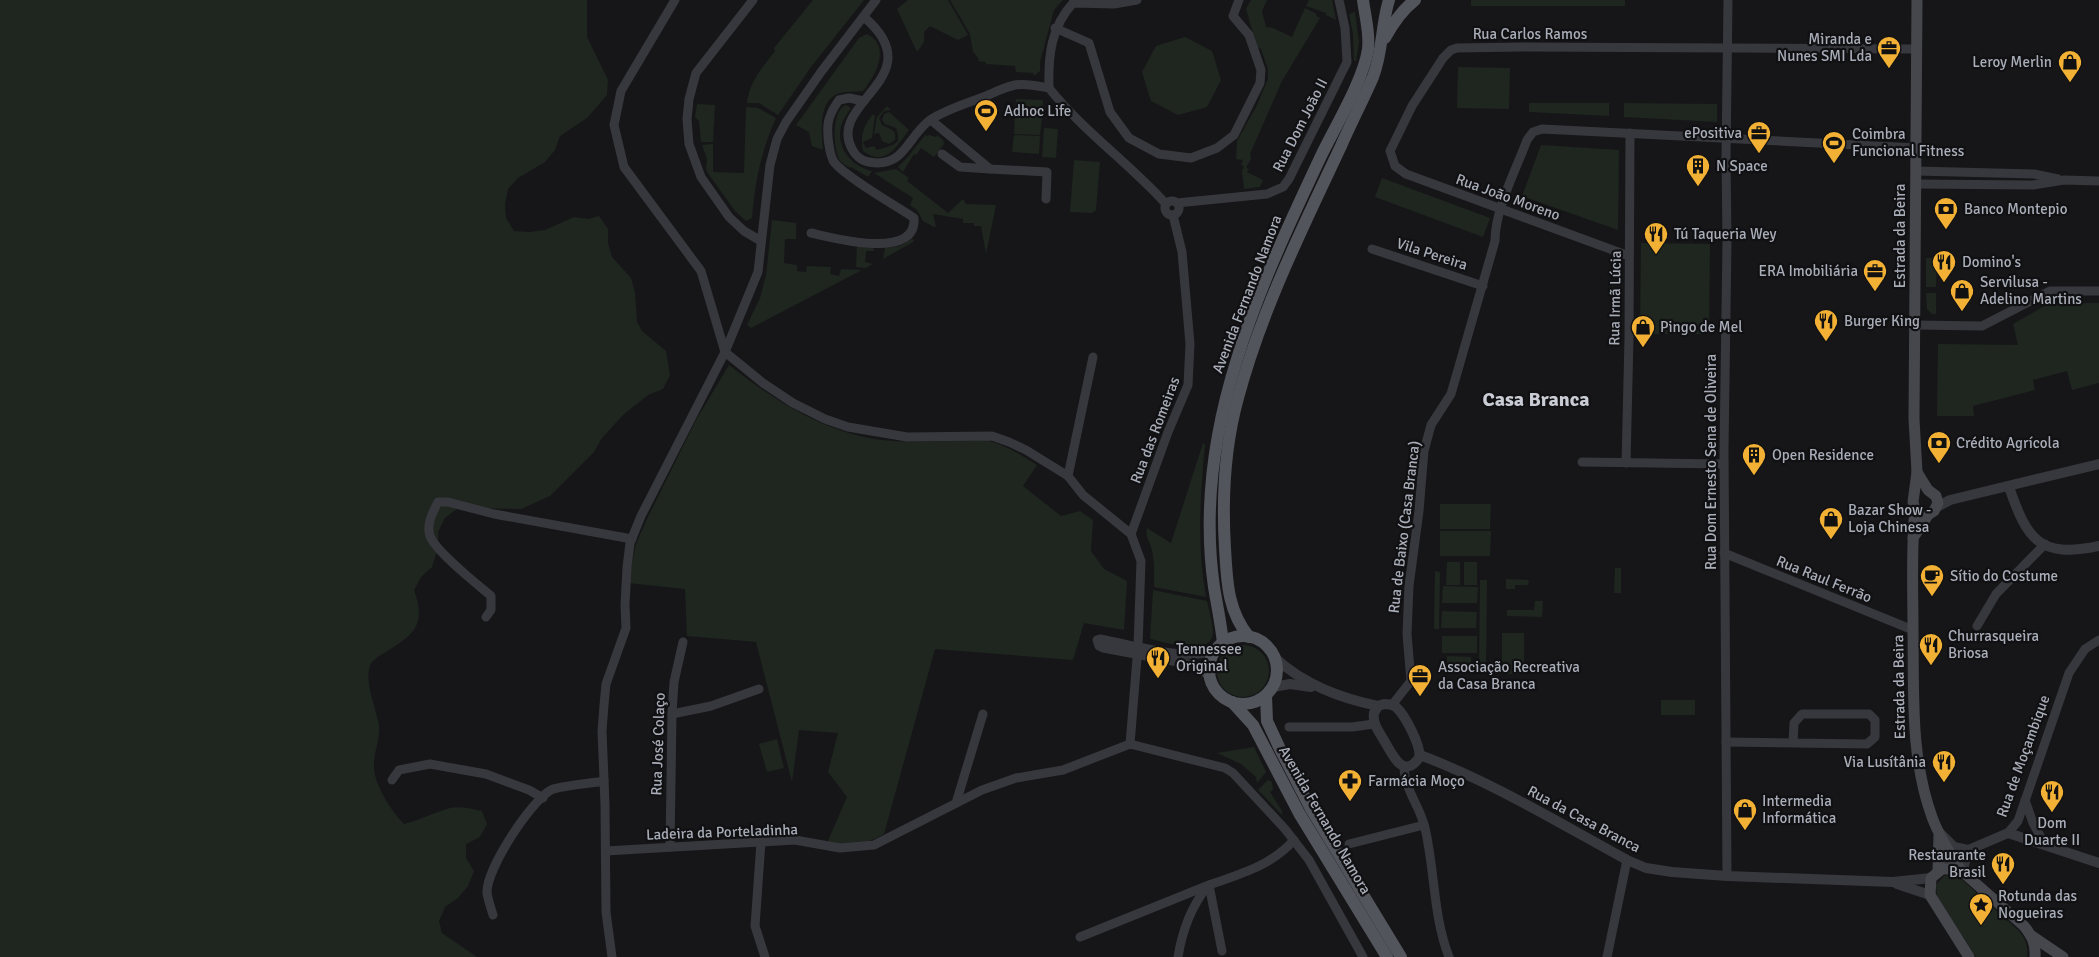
<svg xmlns="http://www.w3.org/2000/svg" width="2099" height="957" viewBox="0 0 2099 957" font-family="Signika,sans-serif">
	<rect width="100%" height="100%" fill="#161618"/>
	<g fill="#1e261f">
		<path d="M0,0h587v37l21,43 -1,15 -20,23 -27,18 -5,14 -10,12 -27,16 -10,11 -3,15 1,14 8,13 15,1 16,-2 29,-13 14,2 11,-3 9,13v14l4,14 19,21 4,15 2,29 5,9 24,20 4,24 -7,14 -15,6 -25,20 -21,23 -8,14 -44,44 -29,13 -63,-1 -13,10 -7,14v16l-6,19 -11,10 -7,13c13,36 -1,45 -30,63 -5,3 -12,7 -14,13 -6,17 7,44 9,60 1,15 -6,28 -5,42 1,18 18,44 30,56 16,-4 31,-12 46,-16 10,-2 22,1 32,3l5,13 -7,13 -14,7v14l8,13 -6,15 -10,12 -13,9 -6,14 3,12 35,24h-477z"/>
		<path d="M813,0h51l-53,67 -33,48 -19,-12h-12c2,-21 16,-36 28,-52l-1,-3z"/>
		<path d="M908,0h40l20,35 -10,5 -28,-14 -6,6v10l-7,10 -20,-43z"/>
		<path d="M950,0h113l-9,10 -14,52v9l-6,5 -1,-3 -17,-1 -1,-6 -29,-2v-2l-8,-1 1,-2 -6,-7 -3,-18z"/>
		<path d="M1251,0h16l-5,11 4,16 7,1 19,9 13,-29 12,6 -1,2 4,2 -38,63 -32,73 1,5 -5,9 3,1 -2,3 16,8 -3,7 -16,2 -2,-18 2,-5 -3,-1 2,-5 -7,-1 1,-18 19,-34 12,-28v-10l-7,-20 -4,-2 -11,-38z"/>
		<path d="M1309,0h23l4,20 -10,-5v-2l-20,-7z"/>
		<rect x="1471" y="0" width="154" height="6"/>
		<path d="M1355,12l4,30 -3,19h-2l-1,-27 -4,-20z"/>
		<path d="M867,34c25,12 8,43 -4,57 -6,1 -16,0 -23,2 -23,7 -18,39 -17,57l-11,-4 -3,-14 -13,-7 63,-87z"/>
		<path d="M1185,37l27,14 9,29 -14,27 -29,8 -27,-14 -9,-29 14,-26z"/>
		<path d="M1458,67l52,1 -1,41 -52,-1z"/>
		<path d="M1016,99l27,1 -1,18h-6h6l-2,17 -26,-1z"/>
		<path d="M1529,103h80v13l-80,-4z"/>
		<path d="M1624,103l93,1v18l-93,-5z"/>
		<path d="M697,104l18,1 -2,37h-12l-2,-21 -4,-4z"/>
		<path d="M846,105l5,3c-4,6 -8,11 -10,18 -5,22 10,40 31,45l-4,6 -17,-10 -1,1c-3,-2 -7,-4 -10,-7 -7,-12 -9,-51 6,-56z"/>
		<path d="M887,106l4,4 -7,1 -5,7 3,7c8,5 15,3 13,15l-6,4 -7,-3 -3,-8 -5,1 3,-17z"/>
		<path d="M746,107l12,1 18,10c-15,33 -21,64 -24,100l-6,3 -11,-10 -28,-39 -1,-4 1,-9 -5,-14 11,-1v28l31,1z"/>
		<path d="M889,112l20,18c-12,16 -24,38 -46,21 -3,-15 0,-25 10,-37l2,2 -3,22 -9,4 3,6 8,-2 3,4 16,-5 5,-4v-6l-2,-7 -11,-4 -3,-4 2,-6z"/>
		<path d="M1044,128l14,1 -2,29 -14,-1z"/>
		<path d="M926,134v2l3,-1 7,2 1,-2 6,5 1,4 -10,13 -13,-9 -5,7 -2,-1 -11,18 -5,-5 9,-9z"/>
		<path d="M1014,135l26,1 -1,18 -27,-2z"/>
		<path d="M1541,145l78,5 -1,80 -96,-34z"/>
		<path d="M1074,160l26,2 -4,48 -4,3 -22,-1z"/>
		<path d="M896,169l13,9 -2,3 41,32 15,-14 3,5 30,1 -10,49 -5,-28h-7v-3h-11v-4l-30,-5 3,12 -2,1 -11,-6 -6,-11 -7,-5 3,-7 -39,-25z"/>
		<path d="M1382,178l108,40 -7,19 -108,-40z"/>
		<path d="M772,220l24,3v16h-11l-1,24 13,2v6l9,1 1,-6 24,1 -1,7 9,2 2,-7 21,1 -111,58 -4,-3 13,-27 6,-23z"/>
		<path d="M912,239l2,1 -1,2 -30,17 2,-11 15,-2z"/>
		<path d="M1641,243l69,1 -1,90h-69z"/>
		<path d="M857,246l16,1 1,4h-8l-1,11 8,2 -7,4 -10,-1z"/>
		<path d="M1926,258h11l-1,29h-10z"/>
		<path d="M1926,293h10v21h-4l-5,-5z"/>
		<path d="M2050,303h49v80l-27,7 -5,-19 -34,9 2,10 -62,16 1,10h-37l1,-72 80,1 -5,-21z"/>
		<path d="M729,365c42,33 91,65 145,74 25,4 51,2 77,2 12,0 26,-2 38,0 17,4 33,15 48,24l-14,21 38,30 19,-5 13,9 -2,31 13,18 23,12 -3,49 -40,-7 -11,37 -138,-11 -51,185c-17,10 -37,12 -57,9l20,-46 -19,-25 10,-39 -39,-3 -7,52 -36,-140 -69,-6 -2,-47 -57,-6 8,-39 11,-25 49,-99z"/>
		<path d="M1203,443l2,2c-5,51 -8,102 1,152l-52,-10c0,-13 1,-27 -3,-40 -2,-7 -6,-11 -4,-19l24,15z"/>
		<path d="M1440,504h51l-1,25h-50z"/>
		<path d="M1440,531h51l-1,25h-50z"/>
		<path d="M1447,562h13v23h-14z"/>
		<rect x="1464" y="562" width="13" height="23"/>
		<path d="M1615,568h6v25h-7z"/>
		<path d="M1435,571l5,1 -1,57h-5z"/>
		<path d="M1506,579l23,1 -1,5h-13v4h-9z"/>
		<path d="M1480,580h7l-1,92h-7z"/>
		<path d="M1443,586l35,1 -1,16h-35z"/>
		<path d="M1153,590l54,11c2,10 6,22 6,32 -2,25 -48,9 -63,6z"/>
		<path d="M1535,601h8l-1,16 -35,-1v-6h27z"/>
		<path d="M1442,611l35,1 -1,16h-35z"/>
		<rect x="1502" y="633" width="22" height="41"/>
		<rect x="1442" y="636" width="35" height="17"/>
		<circle cx="1243" cy="671" r="26"/>
		<path d="M1447,656l24,1v13h-24z"/>
		<rect x="1661" y="700" width="34" height="15"/>
		<path d="M777,739l7,29 -17,4 -8,-28z"/>
		<path d="M1254,747l12,25 -9,11 -1,-6 -15,-13 -24,-11z"/>
		<path d="M1268,780l4,2 1,8 -3,2 12,19v4l-24,-25z"/>
		<path d="M1949,875l11,3 59,53c7,9 9,15 8,26h-51l-39,-61 -1,-11 8,-9z"/>
	</g>
	<g fill="none" stroke-linecap="round" stroke-linejoin="round">
		<g stroke="#37383d" stroke-width="9">
			<path d="M675,0l-54,91 -7,34 10,42 77,104 24,81 38,31 30,20 32,16 23,8 59,10 85,-1 17,6 17,8 42,26 15,19 48,39 10,27 -3,85 -8,98"/>
			<path d="M753,0l-57,73 -7,26 -2,20 2,25 12,33 28,40 15,14 17,10"/>
			<path d="M864,17c70,60 -38,85 -12,132 3,6 9,12 17,13 35,7 38,-25 61,-42 17,-11 38,-17 56,-24 9,-4 19,-9 29,-11 11,-2 23,1 34,3 34,43 80,75 117,116"/>
			<path d="M1055,28l34,15 21,69 19,26 30,16 32,4 26,-10 17,-13 26,-52 1,-13 -12,-35 -16,-19 6,-16"/>
			<path d="M1049,88c-1,-32 2,-61 24,-85l41,1 23,-4"/>
			<path d="M931,120l59,49 57,3 -1,27"/>
			<path d="M942,154l18,13 30,2"/>
			<path d="M1916,171l118,3 24,5"/>
			<path d="M1916,184l117,1 31,-5 35,1"/>
			<circle cx="1172" cy="208" r="7"/>
			<path d="M1177,203l90,-9 16,-7 6,-8 58,-117 -2,-34 -6,-28"/>
			<path d="M811,233c23,5 106,28 103,-15 -16,-11 -70,-42 -80,-56 -5,-8 -7,-28 -6,-38 1,-9 6,-17 11,-24l10,-2 15,3"/>
			<path d="M1372,249l111,37"/>
			<path d="M1629,256l-223,-82 -11,-8 -5,-15 22,-45 31,-48 8,-8 6,-2 65,-1 394,2"/>
			<path d="M1915,325l67,1 68,-35h49"/>
			<path d="M1582,462l142,2"/>
			<path d="M1626,463l3,-125 1,-205"/>
			<path d="M1068,476l25,-119"/>
			<path d="M1131,534l37,-102 20,-47 2,-41 -8,-92 -9,-37"/>
			<path d="M1724,553l189,77"/>
			<path d="M486,617l5,-7v-14c-14,-12 -55,-44 -61,-60 -4,-12 3,-24 8,-34h10l46,12 138,25"/>
			<path d="M1977,626l19,-32 49,-50"/>
			<path d="M1209,675l-20,-11 -86,-16 -4,-2 -2,-6 3,-1c33,6 85,22 115,12"/>
			<path d="M1392,705l19,-24 -4,-47 2,-48 10,-75 5,-60 7,-26 20,-31 44,-153c0,-32 21,-71 32,-101l6,-8 9,-3 374,19"/>
			<path d="M672,714l39,-8 48,-17"/>
			<path d="M1289,727h63l22,-3"/>
			<path d="M1726,742l141,2 8,-7v-17l-6,-6h-67l-8,9 -1,20"/>
			<path d="M1404,766c0,23 16,40 21,62 10,43 8,88 24,129"/>
			<path d="M392,780l7,-10 31,-6 56,10 43,16 14,8"/>
			<path d="M2025,800l8,23 12,22"/>
			<path d="M956,803l27,-89"/>
			<path d="M2008,833l10,-12 51,-148 16,-24 14,-9"/>
			<path d="M761,842l-6,84 10,31"/>
			<path d="M1349,844l75,-19"/>
			<path d="M670,847l2,-133 2,-32 9,-40"/>
			<path d="M606,851l189,-11 45,8 34,-3 108,-55 34,-12 47,-8 67,-26 95,24 8,5 52,56 24,31 54,97"/>
			<path d="M1727,876l-3,-425 3,-209 -1,-85 2,-157"/>
			<path d="M493,915c-2,-7 -5,-15 -6,-22 -1,-24 44,-92 64,-103 8,-4 43,-7 53,-9"/>
			<path d="M1080,937l129,-52"/>
			<path d="M1222,951l-13,-66c31,-11 62,-19 85,-45"/>
			<path d="M612,957l-6,-45 -1,-108 -3,-73 2,-26 2,-21 20,-56 -1,-23 2,-38 3,-24 11,-27 84,-164 33,-80 12,-107 7,-26 9,-17 35,-50 55,-72"/>
			<path d="M1178,957c4,-25 13,-50 29,-70"/>
			<path d="M1607,957l20,-97"/>
		</g>
		<g stroke="#37383d" stroke-width="10">
			<path d="M2009,487c18,52 30,72 90,59"/>
			<path d="M1937,507l13,-7 149,-36"/>
			<path d="M1275,658c30,27 65,40 103,48"/>
			<path d="M1273,687l17,-3 21,3"/>
			<path d="M1384,704c5,0 8,0 12,3 9,8 26,40 23,51 -16,22 -27,-4 -34,-16 -5,-9 -13,-18 -11,-29l4,-7z"/>
			<path d="M1420,755c72,27 139,68 207,105l19,8 26,4 55,4 166,6 38,-4"/>
			<path d="M1941,834l13,13 14,3"/>
			<path d="M1942,869l10,-12 56,-24 91,30"/>
			<path d="M1964,873v-8l4,-15"/>
			<path d="M1897,884l33,11"/>
		</g>
		<g stroke="#45474d" stroke-width="11">
			<path d="M1917,0l-3,419 3,53 -4,30 2,7c-4,40 -2,80 -2,121 1,64 -3,126 19,187 7,19 18,37 29,54"/>
			<path d="M1913,538l15,-23 6,-4 4,-8 -2,-7 -8,-6 -11,-18"/>
			<path d="M1938,871l1,-35"/>
			<path d="M2032,936l31,21"/>
			<path d="M1969,957l-39,-62 1,-17 11,-9h14l8,4 60,53c8,10 12,18 11,31"/>
		</g>
		<g stroke="#53555c" stroke-width="12">
			<path d="M1385,38c8,-15 16,-27 30,-38"/>
			<circle cx="1243" cy="670" r="34"/>
			<path d="M1249,637c-22,-27 -22,-57 -24,-89 -3,-49 0,-103 13,-150 23,-87 65,-171 103,-252 10,-23 22,-46 32,-69 10,-25 8,-52 16,-77"/>
			<path d="M1223,643c-2,-19 -6,-38 -9,-56 -11,-77 0,-155 23,-228 21,-69 53,-137 84,-203 14,-29 43,-77 47,-107 2,-16 -3,-33 -5,-49"/>
			<path d="M1266,696l1,25 13,28 31,60 90,148"/>
			<path d="M1232,702l21,23 46,88 88,144"/>
		</g>
	</g>
	<defs>
		<g id="office-pin" transform="scale(1.25)"><path d="M0 17L-7.5 6A9.5 9.5 0 1 1 7.5 6Z" fill="#f2b134" stroke="#111113"/><path d="M-6-3h4V-5.5h4V-3h4V5H-6ZM-1-4.5V-3h2v-1.5ZM-6 0V1H6V0Z" fill="#111"/></g>
		<g id="shop-pin" transform="scale(1.25)"><path d="M0 17L-7.5 6A9.5 9.5 0 1 1 7.5 6Z" fill="#f2b134" stroke="#111113"/><path d="M-5-2.5h2.3a2.7 3.5 0 0 1 5.4 0H5L5.5 6h-11ZM-1.5-2.5h3a1.5 2.3 0 0 0-3 0Z" fill="#111"/></g>
		<g id="stadium-pin" transform="scale(1.25)"><path d="M0 17L-7.5 6A9.5 9.5 0 1 1 7.5 6Z" fill="#f2b134" stroke="#111113"/><path d="M0-5a6.5 5 0 1 0 0 10a6.5 5 0 1 0 0-10ZM-3.5-1.8h7v3.6h-7Z" fill="#111"/></g>
		<g id="building-pin" transform="scale(1.25)"><path d="M0 17L-7.5 6A9.5 9.5 0 1 1 7.5 6Z" fill="#f2b134" stroke="#111113"/><path d="M-4-6H4V6H1V3H-1V6H-4ZM-2.5-4.3h1.7v1.8h-1.7ZM.8-4.3h1.7v1.8H.8ZM-2.5-1h1.7V.8h-1.7ZM.8-1h1.7V.8H.8Z" fill="#111"/></g>
		<g id="bank-pin" transform="scale(1.25)"><path d="M0 17L-7.5 6A9.5 9.5 0 1 1 7.5 6Z" fill="#f2b134" stroke="#111113"/><path d="M-6-4H6V4H-6ZM0-2.3a2.3 2.3 0 1 0 0 4.6a2.3 2.3 0 1 0 0-4.6Z" fill="#111"/></g>
		<g id="restaurant-pin" transform="scale(1.25)"><path d="M0 17L-7.5 6A9.5 9.5 0 1 1 7.5 6Z" fill="#f2b134" stroke="#111113"/><path d="M-5-6h1v4h1v-4h1v4h1v-4h1v5L-1.5 .5V6h-2V.5L-5-1ZM5-6V6H3V1.5H1.5Q1.5-4 5-6Z" fill="#111"/></g>
		<g id="cafe-pin" transform="scale(1.25)"><path d="M0 17L-7.5 6A9.5 9.5 0 1 1 7.5 6Z" fill="#f2b134" stroke="#111113"/><path d="M-5.5-4.5H6V0H3Q3 3.5 0 3.5H-2.5Q-5.5 3.5-5.5 0ZM3-3.2v2h1.7v-2ZM-6 4.5H4V6H-6Z" fill="#111"/></g>
		<g id="pharmacy-pin" transform="scale(1.25)"><path d="M0 17L-7.5 6A9.5 9.5 0 1 1 7.5 6Z" fill="#f2b134" stroke="#111113"/><path d="M-2-6h4v4h4v4h-4v4h-4v-4h-4v-4h4Z" fill="#111"/></g>
		<g id="sight-pin" transform="scale(1.25)"><path d="M0 17L-7.5 6A9.5 9.5 0 1 1 7.5 6Z" fill="#f2b134" stroke="#111113"/><path d="M0-6L1.8-2.2L6-1.7L2.9 1.2L3.7 5.4L0 3.3L-3.7 5.4L-2.9 1.2L-6-1.7L-1.8-2.2Z" fill="#111"/></g>
	</defs>
	<g fill-rule="evenodd">
		<use href="#office-pin" x="1889" y="48"/>
		<use href="#shop-pin" x="2070" y="62"/>
		<use href="#stadium-pin" x="986" y="111"/>
		<use href="#office-pin" x="1759" y="133"/>
		<use href="#stadium-pin" x="1834" y="143"/>
		<use href="#building-pin" x="1698" y="166"/>
		<use href="#bank-pin" x="1946" y="209"/>
		<use href="#restaurant-pin" x="1656" y="234"/>
		<use href="#restaurant-pin" x="1944" y="262"/>
		<use href="#office-pin" x="1875" y="271"/>
		<use href="#shop-pin" x="1962" y="291"/>
		<use href="#restaurant-pin" x="1826" y="321"/>
		<use href="#shop-pin" x="1643" y="327"/>
		<use href="#bank-pin" x="1939" y="443"/>
		<use href="#building-pin" x="1754" y="455"/>
		<use href="#shop-pin" x="1831" y="519"/>
		<use href="#cafe-pin" x="1932" y="576"/>
		<use href="#restaurant-pin" x="1931" y="645"/>
		<use href="#restaurant-pin" x="1158" y="658"/>
		<use href="#office-pin" x="1420" y="676"/>
		<use href="#restaurant-pin" x="1944" y="762"/>
		<use href="#pharmacy-pin" x="1350" y="781"/>
		<use href="#restaurant-pin" x="2052" y="792"/>
		<use href="#shop-pin" x="1745" y="810"/>
		<use href="#restaurant-pin" x="2003" y="864"/>
		<use href="#sight-pin" x="1981" y="905"/>
	</g>
	<g text-anchor="middle" dominant-baseline="central" stroke-width="4.5" stroke-linejoin="round" paint-order="stroke">
		<g font-size="15" fill="#a8adb8" stroke="#111113">
			<text x="1530" y="34">Rua Carlos Ramos</text>
			<text transform="translate(1300 125) rotate(-63)">Rua Dom João II</text>
			<text transform="translate(1508 197) rotate(20)">Rua João Moreno</text>
			<text transform="translate(1900 236) rotate(-90)">Estrada da Beira</text>
			<text transform="translate(1432 254) rotate(18)">Vila Pereira</text>
			<text transform="translate(1247 294) rotate(-69)">Avenida Fernando Namora</text>
			<text transform="translate(1615 298) rotate(-89)">Rua Irmã Lúcia</text>
			<text transform="translate(1155 430) rotate(-69)">Rua das Romeiras</text>
			<text transform="translate(1711 462) rotate(-90)">Rua Dom Ernesto Sena de Oliveira</text>
			<text transform="translate(1404 527) rotate(-83)">Rua de Baixo (Casa Branca)</text>
			<text transform="translate(1824 579) rotate(22)">Rua Raul Ferrão</text>
			<text transform="translate(1899 687) rotate(-91)">Estrada da Beira</text>
			<text transform="translate(658 744) rotate(-88)">Rua José Colaço</text>
			<text transform="translate(2023 756) rotate(-70)">Rua de Moçambique</text>
			<text transform="translate(1584 819) rotate(28)">Rua da Casa Branca</text>
			<text transform="translate(1325 820) rotate(60)">Avenida Fernando Namora</text>
			<text transform="translate(722 832) rotate(-2)">Ladeira da Porteladinha</text>
		</g>
		<g font-size="15" fill="#a8adb8" stroke="#111113" text-anchor="start">
			<text x="1872" y="39" text-anchor="end">Miranda e<tspan x="1872" dy="17">Nunes SMI Lda</tspan></text>
			<text x="2052" y="62" text-anchor="end">Leroy Merlin</text>
			<text x="1004" y="111">Adhoc Life</text>
			<text x="1742" y="133" text-anchor="end">ePositiva</text>
			<text x="1852" y="134">Coimbra<tspan x="1852" dy="17">Funcional Fitness</tspan></text>
			<text x="1716" y="166">N Space</text>
			<text x="1964" y="209">Banco Montepio</text>
			<text x="1674" y="234">Tú Taqueria Wey</text>
			<text x="1962" y="262">Domino's</text>
			<text x="1858" y="271" text-anchor="end">ERA Imobiliária</text>
			<text x="1980" y="282">Servilusa -<tspan x="1980" dy="17">Adelino Martins</tspan></text>
			<text x="1844" y="321">Burger King</text>
			<text x="1660" y="327">Pingo de Mel</text>
			<text x="1956" y="443">Crédito Agrícola</text>
			<text x="1772" y="455">Open Residence</text>
			<text x="1848" y="510">Bazar Show -<tspan x="1848" dy="17">Loja Chinesa</tspan></text>
			<text x="1950" y="576">Sítio do Costume</text>
			<text x="1948" y="636">Churrasqueira<tspan x="1948" dy="17">Briosa</tspan></text>
			<text x="1176" y="649">Tennessee<tspan x="1176" dy="17">Original</tspan></text>
			<text x="1438" y="667">Associação Recreativa<tspan x="1438" dy="17">da Casa Branca</tspan></text>
			<text x="1926" y="762" text-anchor="end">Via Lusítânia</text>
			<text x="1368" y="781">Farmácia Moço</text>
			<text x="1762" y="801">Intermedia<tspan x="1762" dy="17">Informática</tspan></text>
			<text x="2052" y="823" text-anchor="middle">Dom<tspan x="2052" dy="17">Duarte II</tspan></text>
			<text x="1986" y="855" text-anchor="end">Restaurante<tspan x="1986" dy="17">Brasil</tspan></text>
			<text x="1998" y="896">Rotunda das<tspan x="1998" dy="17">Nogueiras</tspan></text>
		</g>
		<g font-size="20" font-weight="bold" fill="#c9ccd4" stroke="#111113">
			<text x="1536" y="399">Casa Branca</text>
		</g>
	</g>
</svg>
